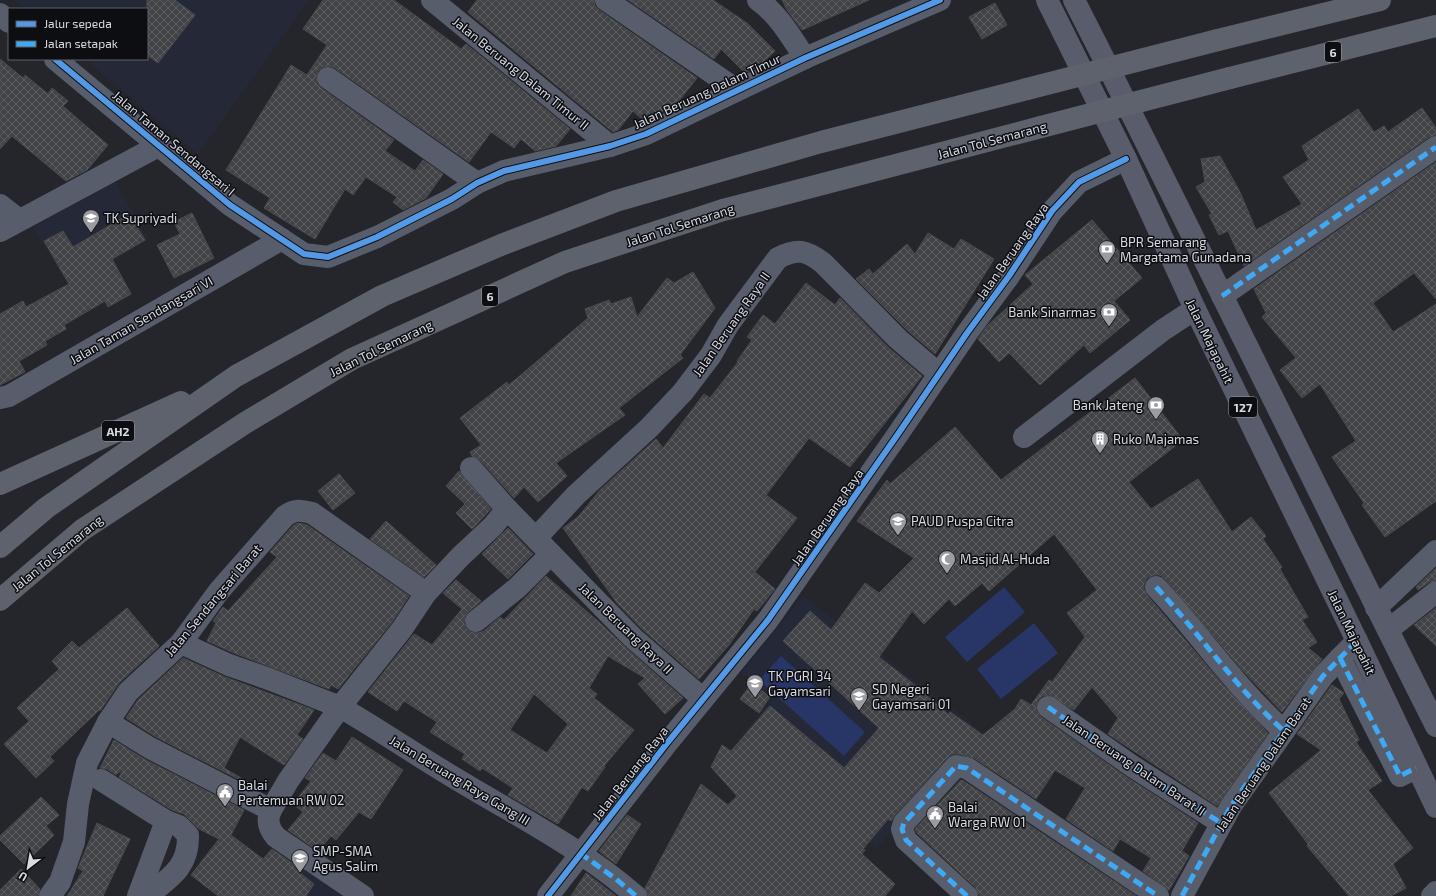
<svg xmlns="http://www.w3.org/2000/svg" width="1436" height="896" viewBox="0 0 1436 896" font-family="'Exo 2',sans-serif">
	<defs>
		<pattern id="building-cross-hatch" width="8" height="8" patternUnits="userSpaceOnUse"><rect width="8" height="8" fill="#424347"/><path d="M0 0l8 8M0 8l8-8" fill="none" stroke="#5d5e61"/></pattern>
	</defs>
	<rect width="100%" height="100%" fill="#24262b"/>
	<g fill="#252937">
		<path d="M15,0h294l-111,154 -113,-95h62v-50h-121z"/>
		<path d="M113,179l36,61 -80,47 -36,-60z"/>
		<path d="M803,596l170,128 -96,125 -136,-114 32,-37 -32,-25z"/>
		<path d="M293,851l63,45h-96z"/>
	</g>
	<g fill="#283567">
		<path d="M1004,587l21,25 -58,50 -22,-25z"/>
		<path d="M1034,623l24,30 -57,46 -24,-30z"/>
		<path d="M781,656l84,76 -21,24 -85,-76z"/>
	</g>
	<g fill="url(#building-cross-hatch)" stroke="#494b4e" fill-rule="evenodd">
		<path d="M147,0h28l20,15 -37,48 -11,-8z"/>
		<path d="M323,0h71l67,49 5,-5 104,85 -14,17 -21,5 -14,-12 -7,9 -23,-16 -22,30 -134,-94 -5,-2 -7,1 -5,4 -2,6 1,7 4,4 73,52 -9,11 30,20 8,-11 20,14 -17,24 -23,12 -10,-8 4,-5 -31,-20 -13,18 -8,-6 -30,50 -51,-31 6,-10 -44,-28 65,-105 16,10 20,-30 -24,-16z"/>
		<path d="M477,0h117l1,6 4,4 98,68 -22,28 -7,4 -2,-2 -4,4 -18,9 -11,-10 -15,19 -5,2 -145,-120z"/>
		<path d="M628,0h85l34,23 28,28 -15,14 -15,8 -24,-24 -7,10z"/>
		<path d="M782,0h87l-67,30 -15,-20z"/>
		<path d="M995,3l12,22 -25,14 -13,-22z"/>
		<path d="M0,59l23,19 2,-3 23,19 4,-6 16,13 -5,5 45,39 -21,25 -21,11 -54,-45 -12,13z"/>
		<path d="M1422,108l14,20v7l-7,2 -185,129 -16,-35 -9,4 -10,-20 3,-1 -16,-27 9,-5 -4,-23 19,-3 20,36 16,38 46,-26 -19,-27 26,-17 -7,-14 56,-37 16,23 10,-6 4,6z"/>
		<path d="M1436,162v137l-22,-26 -41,30 20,29 43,-28v197l-51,36 -23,-32 2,-2 -32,-46 24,-16 -36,-57 -18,14 -22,-28 16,-12 -34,-41 4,-4 -12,-24z"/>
		<path d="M192,213l22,45 -40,20 -17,-33 23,-11 -6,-12z"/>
		<path d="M129,214l16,26 -33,19 19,35 -23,13 -3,-6 -41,24 2,4 -21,12 2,4 -28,16 6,11 -25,13v-71l23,-13 3,6 43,-23 -25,-43 19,-10 10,16z"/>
		<path d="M1092,220l50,58 -28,23 16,19 -40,33 -6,-8 -44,40 -31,-32 -10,9 -21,-23 9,-13 46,-42 -8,-9z"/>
		<path d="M928,233l26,16 7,-10 33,20 -59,95 -28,-24 -51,-51 13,-10 4,5 34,-30 8,10z"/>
		<path d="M693,272l22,36 -35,47 3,3 -64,50 6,7 -69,48 11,13 -29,26 -14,-15 -10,11 -34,-38 -8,-4 -2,-4 11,-7 -21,-27 47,-36 2,3 79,-67 -3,-9 24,-9 2,4 20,-7 6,20 30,-39 7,5z"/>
		<path d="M806,283l29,22 5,-7 49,50 33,28 -72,91 -41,-29 -43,57 31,23 -42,54 20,17 -18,22 -3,-2 -25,36 -30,34 -57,-50 -25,-26 -54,-75 15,-11 22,-27 56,-51 7,9 41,-54 6,4 28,-36 -1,-1 15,-21 -5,-3 16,-22 12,9z"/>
		<path d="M1135,378l48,62 -54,42 22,27 47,-30 34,53 19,-15 15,19 -3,3 19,28 -2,2 28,48 -6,3 15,22 -9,6 14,11 -40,53 -39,-41 -78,-92 -5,-4h-6l-7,3 -3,6v5l3,6 78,92 43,46 -51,73 -109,-72 10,-16 -26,-31 -18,23 -25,-15 -7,1 -4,4 -2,6 1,6 4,5 84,59 73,47 -16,28 7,5 -20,34 -26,-19 8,-13 -31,-19 -7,12 -47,-32 19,-31 -30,-18 -19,29 -62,-41 -16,-4h-6l-5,4 -52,57 -4,6 -3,-2 -25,30 2,1 -3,4 33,30 -10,12h-237l-3,-8 56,-104 27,21 9,-9 -26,-29 11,-22 9,6 39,-45 74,62 35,-40 -96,-87 27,-30 21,19 34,-47 14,10 35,-35 -57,-37 30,-41 3,4 65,-57 46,53zM1054,534l43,56 -30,23 18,24 -33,45 -3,-2 -18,25 -10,-6 -6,10 -32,26 -33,-23 -1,3 -38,-33 -32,-25 33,-46 12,13 25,-25 6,7 27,-23 7,8z"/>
		<path d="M459,471l32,38 -19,20 -16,-16 9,-9 -19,-18z"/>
		<path d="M339,474l16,19 -22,17 -15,-19z"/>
		<path d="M386,521l50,44 -12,12 -54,-38z"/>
		<path d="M298,523l9,2 102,71 -17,26 -54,67 -7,-4 -2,4 -95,-36 -27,-12 9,-18 -3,-2 10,-14 5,4 49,-54 -7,-5 23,-26z"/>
		<path d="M508,528l25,26 -25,25 -26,-25z"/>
		<path d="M1436,568v12l-7,2 -11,8 -2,-3z"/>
		<path d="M546,576l54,47 25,24 58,51 -18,16 -27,-30 7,-6 -37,-22 -19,32 8,6 -3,4 40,32 -30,36 1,1 -17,24 -6,-4 -24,37 -50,-29 5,-7 -31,-20 -2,3 -18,-12 3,-5 -35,-22 7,-10 -33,-21 -7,10 -29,-19 46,-58 18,11 30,-36 -19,-16 13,-13 25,21 -13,11 -3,4 -1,7 3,6 4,3 7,1 6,-2 16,-14 4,3zM534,694l34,30 -21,29 -37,-23z"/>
		<path d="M127,608l32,38 -40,37 -19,28 -1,-1 -49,47 4,4 -18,17 -32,-34 25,-23 -12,-13 42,-39 -7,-8 20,-20 7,7z"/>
		<path d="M1436,608v38l-22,-21z"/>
		<path d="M183,658l42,19 89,33 -17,25 6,4 -19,26 -44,-28 -16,31 29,17 -1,1 -96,-49 -30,-19 12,-18z"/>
		<path d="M752,683l18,14 -11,16 -19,-14z"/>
		<path d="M1332,685l12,8 -5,6 20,41 -3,2 26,39 -14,9 45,58 -20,16 13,24 -15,8h-42l-42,-50 1,-2 -39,-51 52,-43 -24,-16z"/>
		<path d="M352,737l51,33 -32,49 -12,-7 -23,28 -5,-4 -13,15 -30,-21 15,-18 -10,-8 18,-23 -6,-3 18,-25 13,8z"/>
		<path d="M114,740l30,19 100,51 -13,25 32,24 9,-10 30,21 -2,3 14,11 -8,12h-88l-27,-21 28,-36 -20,-10 -15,-15 -12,-4 -53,-33 5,-9 -8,7 -9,-6 -7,-1z"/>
		<path d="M961,780h1l174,116h-156l-5,-9 -58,-54 -2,-4z"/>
		<path d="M41,797l18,18 -13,11 8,9 -30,29 -24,-24v-4z"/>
		<path d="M627,815l14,9 -25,40 -17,-13z"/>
		<path d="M97,823l33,16 -27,57h-36l16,-25 -5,-3z"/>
		<path d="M21,869l19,20 -2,7h-38v-6z"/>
		<path d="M586,873l21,16 9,7h-45z"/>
	</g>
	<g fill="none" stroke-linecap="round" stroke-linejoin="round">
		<g stroke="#585d6b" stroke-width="22">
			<path d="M432,0l178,146"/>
			<path d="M606,0l131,90"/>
			<path d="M758,0c21,15 33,37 47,58"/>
			<path d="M0,14l9,8"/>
			<path d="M55,59l175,146 74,49 24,3 49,-20 75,-38 25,-16 27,-12 106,-25 36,-12 159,-76 135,-58"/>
			<path d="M328,78l149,105"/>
			<path d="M0,205l19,15"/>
			<path d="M0,231l160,-86"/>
			<path d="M1222,296l214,-149"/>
			<path d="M0,398l9,-2 273,-157"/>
			<path d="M1024,437l139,-107 32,-21"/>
			<path d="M471,468l36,41 126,129 70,61"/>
			<path d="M536,538l40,-43 73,-67 34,-36 28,-37 17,-30 50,-67c19,-10 28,-8 45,5l75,76 41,35"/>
			<path d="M1156,587c44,47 80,101 128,144"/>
			<path d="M1376,608l60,-57"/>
			<path d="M476,621l41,-33 34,-34"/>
			<path d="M1388,630l48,-38"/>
			<path d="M181,643l48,22 40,14 71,28 62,-78 24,-36 35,-37 32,-30 14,-17"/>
			<path d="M1340,658l60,118 16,-8"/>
			<path d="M1048,707l84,59 89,57"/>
			<path d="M108,722l42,26 121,62c-5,11 -2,19 5,27l87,59"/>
			<path d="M101,780l65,41 -28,75"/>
			<path d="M271,810l17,-29 52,-74c40,23 79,50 118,73 63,38 123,68 178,116"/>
			<path d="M50,896l10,-14 14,-40 4,-38 9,-41 21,-41 20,-30 53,-49 38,-52 66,-75c10,-7 15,-6 27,-3l114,80"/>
			<path d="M147,896c23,-18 42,-29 41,-61l-9,-9 -13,-5"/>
			<path d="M548,896l120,-154 100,-122 130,-186 69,-101 42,-57 43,-65 27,-29 47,-23"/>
			<path d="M967,896l-61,-56 -4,-11 2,-6 52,-57 11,2 191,128"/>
			<path d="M1182,896l49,-90 92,-130 17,-18 17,-17"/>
			<path d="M1432,896l4,-4"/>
		</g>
		<g stroke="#595d6b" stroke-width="22">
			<path d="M1047,0l79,159 69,150 162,332 79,166"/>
			<path d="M1074,0c123,241 240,484 362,726"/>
		</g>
		<g stroke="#5e626c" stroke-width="22">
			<path d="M1218,40l162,-40"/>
			<path d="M1230,78l206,-52"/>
			<path d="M0,484l181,-82"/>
			<path d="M0,547l46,-39 190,-132 146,-80 119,-51 115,-44 205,-59 206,-53"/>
			<path d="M0,600l82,-70 163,-107 107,-64 213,-97 158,-52 318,-83"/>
		</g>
		<g stroke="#5e626c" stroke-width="22">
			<path d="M1027,89l191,-49"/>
			<path d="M1041,127l189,-49"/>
		</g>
		<g stroke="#3fa9f5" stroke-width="5" stroke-dasharray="10 5" stroke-linecap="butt">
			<path d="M1222,296l214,-149"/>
			<path d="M1156,587c44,47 80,101 128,144"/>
			<path d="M1340,658l60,118 16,-8"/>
			<path d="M1048,707l84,59 89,57"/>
			<path d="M580,853l36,26 20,17"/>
			<path d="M967,896l-61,-56 -4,-11 2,-6 52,-57 11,2 191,128"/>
			<path d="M1182,896l49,-90 92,-130 17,-18 17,-17"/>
		</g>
		<g stroke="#0c0e12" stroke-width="8">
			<g id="cycleway">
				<path d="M55,59l175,146 74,49 24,3 49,-20 75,-38 25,-16 27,-12 106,-25 36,-12 159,-76 135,-58"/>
				<path d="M548,896l120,-154 100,-122 130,-186 69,-101 42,-57 43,-65 27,-29 47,-23"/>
			</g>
		</g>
		<use href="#cycleway" stroke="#5399e6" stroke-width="6"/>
	</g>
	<defs>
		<g id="school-pin" transform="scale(0.9)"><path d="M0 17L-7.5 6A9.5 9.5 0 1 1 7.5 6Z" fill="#9a9ca2" stroke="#0c0e12"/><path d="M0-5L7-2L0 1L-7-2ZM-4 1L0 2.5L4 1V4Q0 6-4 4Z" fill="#fff"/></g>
		<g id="bank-pin" transform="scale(0.9)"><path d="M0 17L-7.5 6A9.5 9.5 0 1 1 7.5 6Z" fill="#9a9ca2" stroke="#0c0e12"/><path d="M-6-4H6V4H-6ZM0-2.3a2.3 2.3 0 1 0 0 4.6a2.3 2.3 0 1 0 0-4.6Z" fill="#fff"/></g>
		<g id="building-pin" transform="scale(0.9)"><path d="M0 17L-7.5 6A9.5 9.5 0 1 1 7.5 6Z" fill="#9a9ca2" stroke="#0c0e12"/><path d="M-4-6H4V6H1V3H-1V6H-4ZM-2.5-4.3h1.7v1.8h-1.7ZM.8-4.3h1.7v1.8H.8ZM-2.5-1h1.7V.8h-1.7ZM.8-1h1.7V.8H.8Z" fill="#fff"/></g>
		<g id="mosque-pin" transform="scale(0.9)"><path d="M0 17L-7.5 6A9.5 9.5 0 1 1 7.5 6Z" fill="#9a9ca2" stroke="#0c0e12"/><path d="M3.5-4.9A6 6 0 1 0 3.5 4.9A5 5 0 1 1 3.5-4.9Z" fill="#fff"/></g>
		<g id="civic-pin" transform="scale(0.9)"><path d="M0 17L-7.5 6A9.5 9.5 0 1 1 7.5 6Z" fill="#9a9ca2" stroke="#0c0e12"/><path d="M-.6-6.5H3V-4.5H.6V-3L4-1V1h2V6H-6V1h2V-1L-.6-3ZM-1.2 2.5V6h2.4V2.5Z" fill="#fff"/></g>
	</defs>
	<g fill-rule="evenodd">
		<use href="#school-pin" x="91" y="218"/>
		<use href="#bank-pin" x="1107" y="249"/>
		<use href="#bank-pin" x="1109" y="312"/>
		<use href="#bank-pin" x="1156" y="405"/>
		<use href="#building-pin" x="1100" y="439"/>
		<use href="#school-pin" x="898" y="521"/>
		<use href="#mosque-pin" x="947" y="559"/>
		<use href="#school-pin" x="755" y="683"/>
		<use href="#school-pin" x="859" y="696"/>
		<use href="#civic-pin" x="225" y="792"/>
		<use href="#civic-pin" x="935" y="814"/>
		<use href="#school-pin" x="300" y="858"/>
	</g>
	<g text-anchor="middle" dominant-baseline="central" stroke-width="3" stroke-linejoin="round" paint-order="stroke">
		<g fill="#0c0e12" stroke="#9c9ea4" stroke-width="1">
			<rect x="1325" y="42" width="16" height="20" rx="3"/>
			<rect x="482" y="286" width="16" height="20" rx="3"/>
			<rect x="1229" y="397" width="28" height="20" rx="3"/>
			<rect x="102" y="421" width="32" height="20" rx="3"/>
		</g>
		<g font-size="12" font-weight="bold" fill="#d9dbe2">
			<text x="1333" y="52">6</text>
			<text x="490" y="296">6</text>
			<text x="1243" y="407">127</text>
			<text x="118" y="431">AH2</text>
		</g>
		<g font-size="13" fill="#d9dbe2" stroke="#0c0e12">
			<text transform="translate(521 73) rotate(39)">Jalan Beruang Dalam Timur II</text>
			<text transform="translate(707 91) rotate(-25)">Jalan Beruang Dalam Timur</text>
			<text transform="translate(992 140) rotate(-15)">Jalan Tol Semarang</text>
			<text transform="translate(174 143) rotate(40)">Jalan Taman Sendangsari I</text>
			<text transform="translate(680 225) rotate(-18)">Jalan Tol Semarang</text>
			<text transform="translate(1012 251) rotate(-55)">Jalan Beruang Raya</text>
			<text transform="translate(141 320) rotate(-30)">Jalan Taman Sendangsari VI</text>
			<text transform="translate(731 324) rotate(-55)">Jalan Beruang Raya II</text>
			<text transform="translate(1210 341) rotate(64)">Jalan Majapahit</text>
			<text transform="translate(381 348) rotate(-26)">Jalan Tol Semarang</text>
			<text transform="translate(827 517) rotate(-55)">Jalan Beruang Raya</text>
			<text transform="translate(57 553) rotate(-39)">Jalan Tol Semarang</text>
			<text transform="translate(213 600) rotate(-50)">Jalan Sendangsari Barat</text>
			<text transform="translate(626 628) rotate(44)">Jalan Beruang Raya II</text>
			<text transform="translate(1352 632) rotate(64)">Jalan Majapahit</text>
			<text transform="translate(1263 764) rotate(-56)">Jalan Beruang Dalam Barat</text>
			<text transform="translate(1134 765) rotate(34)">Jalan Beruang Dalam Barat II</text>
			<text transform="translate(630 773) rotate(-52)">Jalan Beruang Raya</text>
			<text transform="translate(460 780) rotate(31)">Jalan Beruang Raya Gang III</text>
		</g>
		<g font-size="13" fill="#d9dbe2" stroke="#0c0e12" text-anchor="start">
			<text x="104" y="218">TK Supriyadi</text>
			<text x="1120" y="242">BPR Semarang<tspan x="1120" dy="15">Margatama Gunadana</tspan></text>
			<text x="1096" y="312" text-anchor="end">Bank Sinarmas</text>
			<text x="1143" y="405" text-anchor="end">Bank Jateng</text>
			<text x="1113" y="439">Ruko Majamas</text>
			<text x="911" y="521">PAUD Puspa Citra</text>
			<text x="960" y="559">Masjid Al-Huda</text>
			<text x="768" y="676">TK PGRI 34<tspan x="768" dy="15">Gayamsari</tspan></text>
			<text x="872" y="689">SD Negeri<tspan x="872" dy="15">Gayamsari 01</tspan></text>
			<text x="238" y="785">Balai<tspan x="238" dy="15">Pertemuan RW 02</tspan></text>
			<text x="948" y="807">Balai<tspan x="948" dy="15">Warga RW 01</tspan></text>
			<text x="313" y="851">SMP-SMA<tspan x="313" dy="15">Agus Salim</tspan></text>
		</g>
	</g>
	<rect x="8" y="8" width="140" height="52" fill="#0c0e12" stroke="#5e6065"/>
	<rect x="16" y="21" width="20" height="6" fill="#5399e6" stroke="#5e6065"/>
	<text x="44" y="28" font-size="12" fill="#d9dbe2">Jalur sepeda</text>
	<rect x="16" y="41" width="20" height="6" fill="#3fa9f5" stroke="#5e6065"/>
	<text x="44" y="48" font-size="12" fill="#d9dbe2">Jalan setapak</text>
	<g transform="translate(28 868) rotate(211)" stroke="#0c0e12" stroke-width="3" paint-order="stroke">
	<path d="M0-3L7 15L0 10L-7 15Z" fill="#d9dbe2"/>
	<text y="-6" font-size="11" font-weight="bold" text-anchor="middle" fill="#d9dbe2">U</text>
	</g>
</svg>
